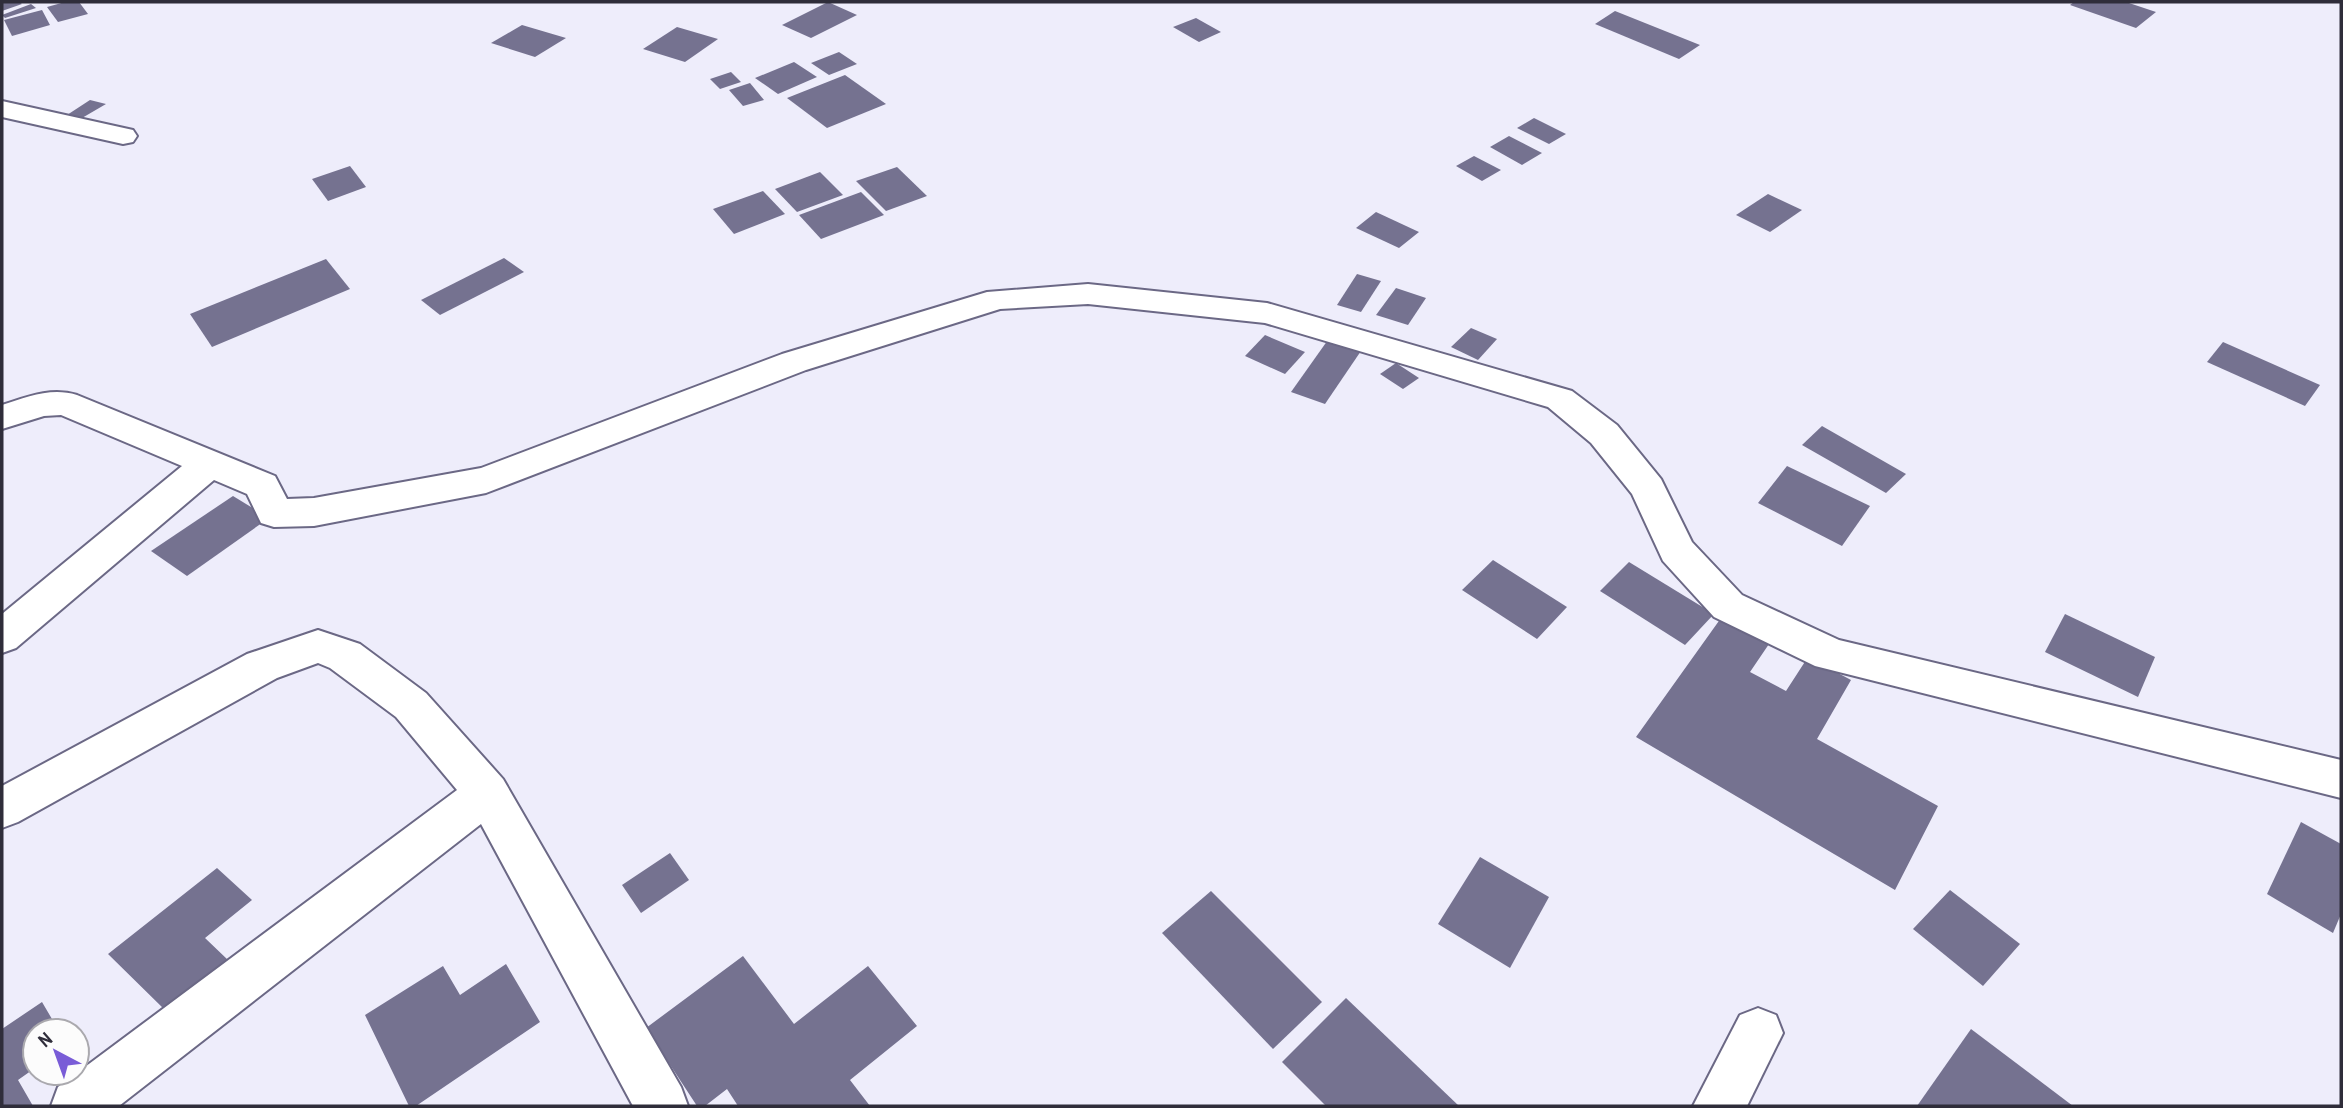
<svg xmlns="http://www.w3.org/2000/svg" width="2343" height="1108" viewBox="0 0 2343 1108" font-family="'Archivo Narrow',sans-serif">
	<rect width="100%" height="100%" fill="#eeedfb"/>
	<g fill="#757290">
		<path d="M2,2h17l3,2 -20,7z"/>
		<path d="M65,2h14l9,12 -30,8 -11,-15z"/>
		<path d="M828,2l29,13 -46,23 -29,-13z"/>
		<path d="M2074,2h52l30,10 -20,16 -66,-23z"/>
		<path d="M31,4l5,4 -31,10 -3,-3z"/>
		<path d="M42,10l8,15 -38,11 -8,-16z"/>
		<path d="M1615,11l85,34 -21,14 -84,-35z"/>
		<path d="M1196,18l25,14 -22,10 -26,-15z"/>
		<path d="M522,25l44,13 -31,19 -44,-14z"/>
		<path d="M677,27l41,12 -33,23 -42,-13z"/>
		<path d="M839,52l18,12 -28,11 -18,-12z"/>
		<path d="M794,62l23,15 -39,17 -23,-16z"/>
		<path d="M731,72l10,10 -21,7 -10,-10z"/>
		<path d="M845,75l41,29 -59,24 -40,-30z"/>
		<path d="M750,83l14,17 -21,6 -14,-16z"/>
		<path d="M90,100l16,4 -24,14 -15,-3z"/>
		<path d="M1534,118l32,16 -17,10 -32,-16z"/>
		<path d="M1509,136l33,17 -20,12 -32,-18z"/>
		<path d="M1474,156l27,14 -19,11 -26,-15z"/>
		<path d="M350,166l16,21 -38,14 -16,-22z"/>
		<path d="M897,167l30,29 -41,15 -30,-30z"/>
		<path d="M820,172l23,23 -46,17 -22,-23z"/>
		<path d="M763,191l22,23 -51,20 -21,-25z"/>
		<path d="M861,192l23,23 -63,24 -22,-24z"/>
		<path d="M1768,194l34,16 -32,22 -34,-17z"/>
		<path d="M1376,212l43,20 -20,16 -43,-20z"/>
		<path d="M504,258l20,14 -84,43 -19,-15z"/>
		<path d="M326,259l24,30 -138,58 -22,-33z"/>
		<path d="M1357,274l24,7 -20,31 -24,-7z"/>
		<path d="M1396,288l30,10 -18,27 -32,-10z"/>
		<path d="M1471,328l26,11 -19,21 -27,-13z"/>
		<path d="M1265,335l40,17 -20,22 -40,-18z"/>
		<path d="M1330,337l33,11 -38,56 -34,-12z"/>
		<path d="M2223,342l97,43 -15,21 -98,-44z"/>
		<path d="M1396,363l23,15 -16,11 -23,-15z"/>
		<path d="M1822,426l84,48 -20,19 -84,-48z"/>
		<path d="M1787,466l83,40 -28,40 -84,-43z"/>
		<path d="M233,496l36,22 -82,58 -36,-25z"/>
		<path d="M1493,560l74,47 -30,32 -75,-49z"/>
		<path d="M1629,562l85,52 -29,31 -85,-54z"/>
		<path d="M2065,614l90,43 -17,40 -93,-45z"/>
		<path d="M1721,618l48,26 -19,28 36,19 22,-34 43,23 -34,59 121,67 -43,84 -259,-153z"/>
		<path d="M2301,822l40,22v70l-8,19 -66,-39z"/>
		<path d="M670,853l19,27 -48,33 -19,-28z"/>
		<path d="M1480,857l69,40 -39,71 -72,-44z"/>
		<path d="M217,868l35,32 -47,38 23,22 -62,51 -58,-57z"/>
		<path d="M1950,890l70,54 -37,42 -70,-57z"/>
		<path d="M1211,891l111,111 -49,47 -111,-116z"/>
		<path d="M743,956l51,68 74,-58 49,60 -67,54 20,26h-132l-11,-17 -22,17h-8l-51,-78z"/>
		<path d="M506,964l34,58 -124,84h-7l-44,-91 78,-49 17,29z"/>
		<path d="M1346,998l113,108h-133l-44,-44z"/>
		<path d="M42,1002l17,29h-24v37l-17,12 15,26h-31v-77z"/>
		<path d="M1971,1029l102,77h-156z"/>
	</g>
	<g fill="none" stroke-linecap="round" stroke-linejoin="round">
		<g stroke="#6b6885" stroke-width="4">
			<g id="minor">
				<path d="M2,101l131,29 4,6 -4,6 -10,2 -121,-27z"/>
				<path d="M1088,284l179,19 305,88 45,34 44,54 31,63 50,53 97,45 502,120v38l-526,-132 -101,-49 -51,-56 -31,-67 -41,-51 -43,-36 -283,-84 -177,-19 -88,5 -194,61 -320,123 -172,33 -40,1 -13,-4 -14,-29 -33,-14 -198,168 -14,5v-39l180,-148 -121,-51 -17,1 -42,13v-24c25,-8 49,-18 75,-10l198,81 12,23 27,-1 167,-30 301,-114 205,-62z"/>
				<path d="M318,630l42,14 66,49 77,86 178,308 7,19h-55l-152,-282 -362,282h-68l7,-19 399,-297 -61,-73 -66,-49 -12,-5 -41,15 -259,144 -16,6v-42l245,-132z"/>
				<path d="M1758,1008l18,7 7,18 -36,73h-54l47,-91z"/>
			</g>
		</g>
		<use href="#minor" fill="#fff" fill-rule="evenodd"/>
	</g>
	<rect width="2343" height="1108" fill="none" stroke="#2f2d3a" stroke-width="7"/>
	<g transform="translate(56 1052) rotate(319)"><circle r="33" fill="#fcfcfc" stroke="#aaa9ae" stroke-width="2"/>
	<path d="M0-5L12 26L0 18L-12 26Z" fill="#795cd7"/>
	<text y="-10" font-size="19" font-weight="bold" text-anchor="middle" fill="#2f2d3a">N</text>
	</g>
</svg>
